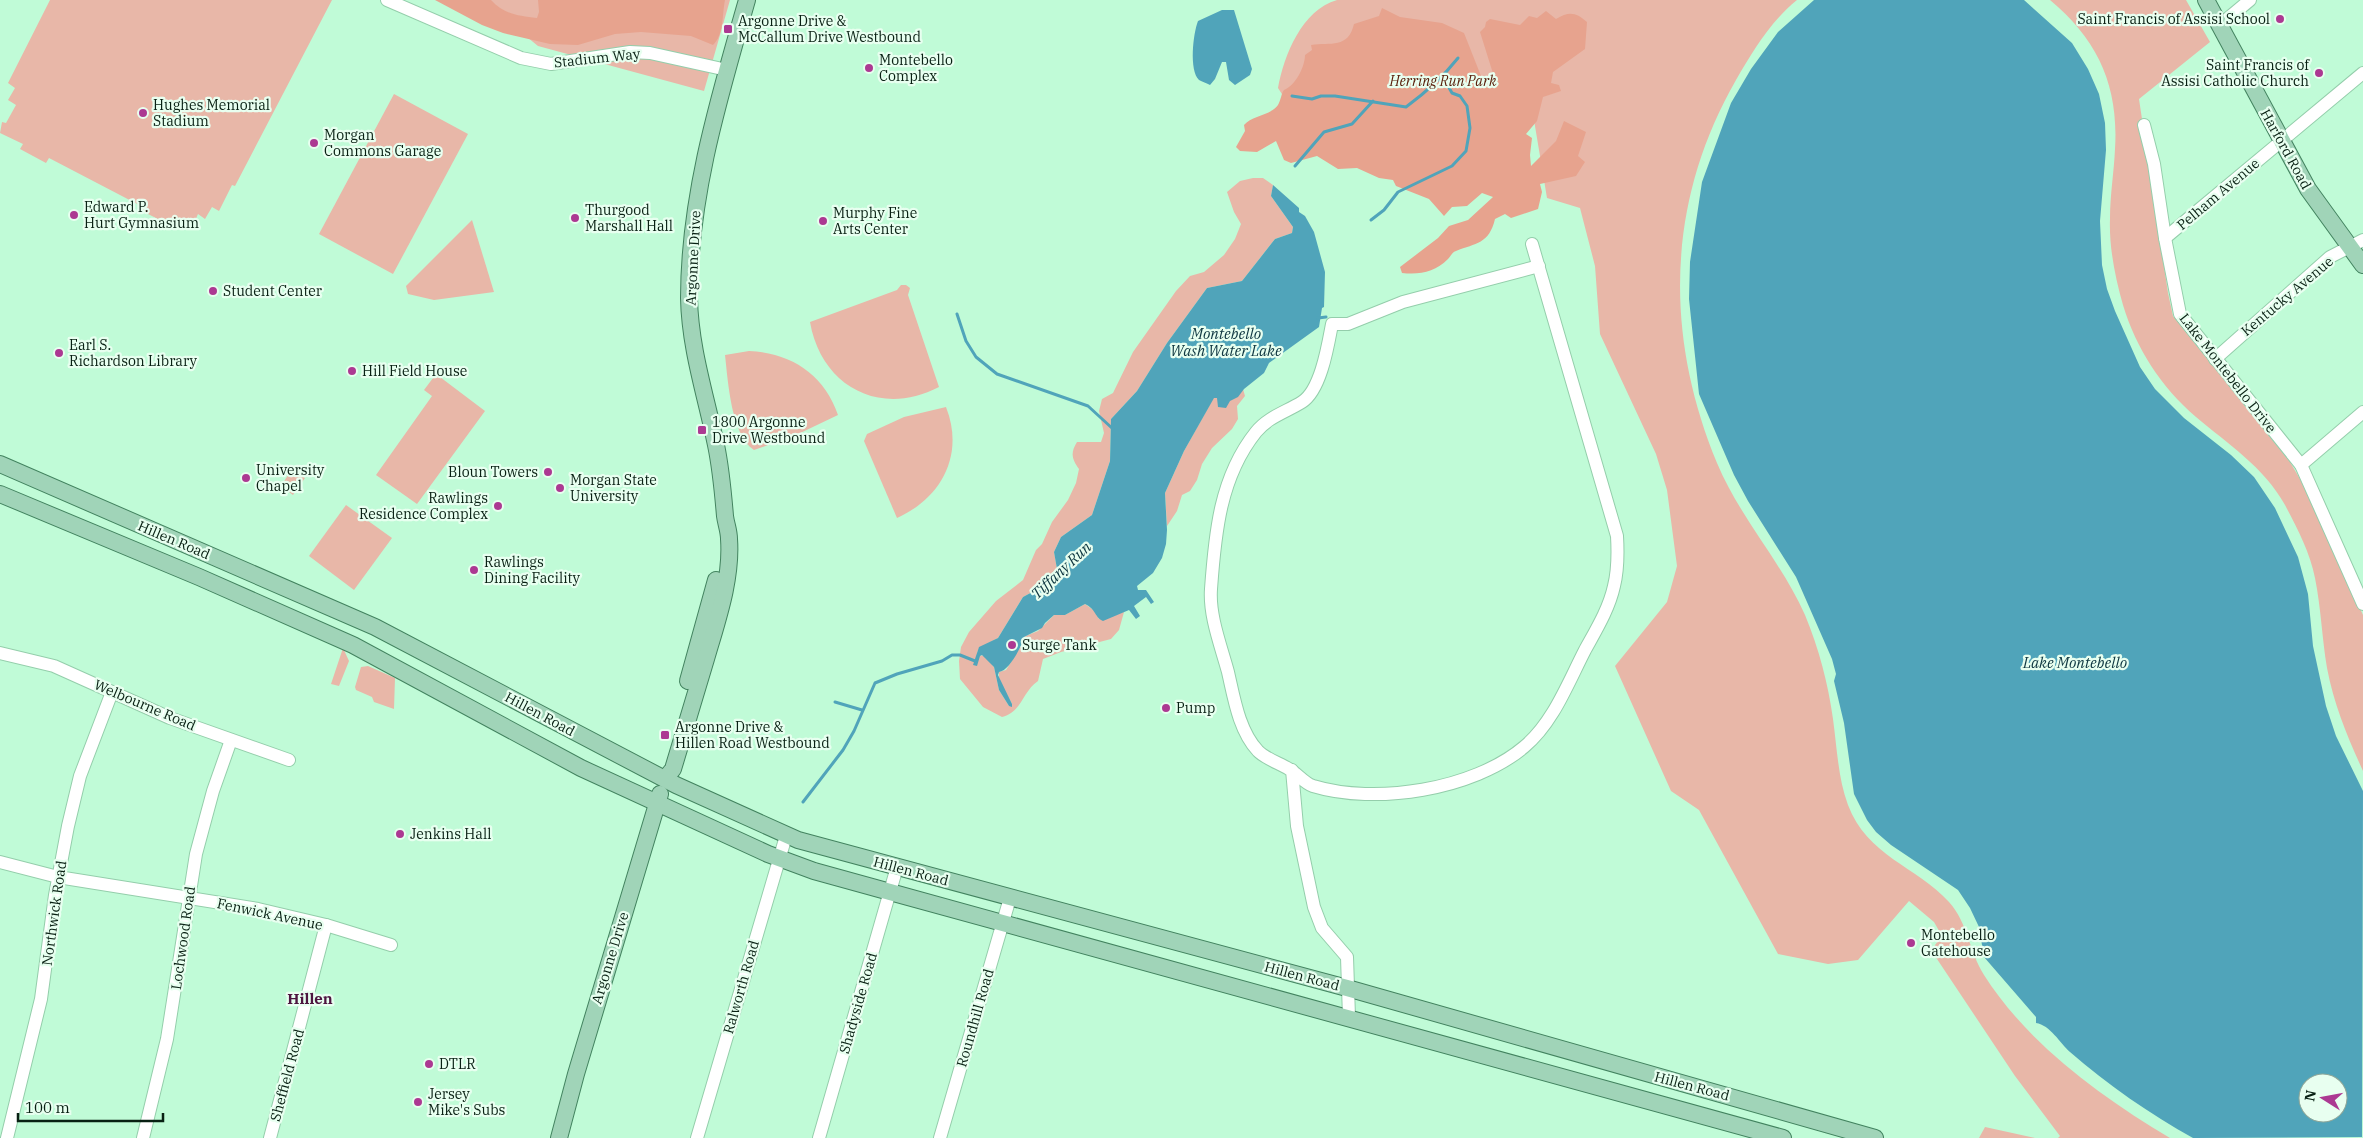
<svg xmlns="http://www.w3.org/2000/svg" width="2363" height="1138" viewBox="0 0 2363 1138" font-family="'IBM Plex Serif',serif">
	<rect width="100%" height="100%" fill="#c0fbd7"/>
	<g fill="#e8b7a8">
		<path d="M50,0h282l-97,186 -3,-1 -13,26 -7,-4 -7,12 -7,-5 -4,9 -8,-4 -4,9 -8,-5 -2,3 -30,-15 1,-4 -94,-49 -3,5 -26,-14 3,-5 -23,-11 2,-11 4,1 10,-18 -8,-5 7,-12 -7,-5z"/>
		<path d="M446,0h284l-26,91 -166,-45 -38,-31z"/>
		<path d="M1337,0h460c-27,22 -44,51 -61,80 -70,122 -72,255 -19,383 23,55 64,98 88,152 14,34 23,68 28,104 4,29 5,59 15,86 19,51 68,61 101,97 19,21 20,50 35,73 44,69 116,121 186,163h-112l2,-2 -45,-60 -82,-123 2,-8 7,-9 -8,-14 -25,-21 -51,59 -30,4 -50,-10 -79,-144 -28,-19 -56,-125 52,-64 10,-36 -10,-76 -11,-36 -56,-120 -5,-68 -15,-58 -33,-10 -17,-102 -207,61 -45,-69c6,-33 24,-78 59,-88z"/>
		<path d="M2050,0h136l24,42 -71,57 29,194 5,23 117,146 10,17 63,136v156c-15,-33 -29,-66 -36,-103 -5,-30 -6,-60 -12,-90 -5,-26 -18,-50 -30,-73 -21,-38 -57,-61 -89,-88 -35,-30 -60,-69 -73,-112 -8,-28 -14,-58 -13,-86 0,-24 4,-47 5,-70 4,-63 -17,-109 -65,-149z"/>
		<path d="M394,94l74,40 -75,140 -74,-40z"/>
		<path d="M1253,178h10l10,7 -2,11 22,31 -1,6 -17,6 -33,42 -35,7 -40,55 -30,48 -26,28 -1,42 -18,54 -31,22 -7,15 3,17 -8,14 -26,14 -25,41 -19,10 -2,5 3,3 4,-1 10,12 5,23 10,16 3,-2 -13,-25v-7l7,-2 17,-27v-6l15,-6 16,-16h11l20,-11 10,7 4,8 25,-7 -5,18 -8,9 -50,13 -18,7 -5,22c-16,11 -16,31 -36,36l-19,-10 -23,-28 -1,-18 2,-14 8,-15 27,-31 27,-21 13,-30 6,-6 10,-22 16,-22 8,-17 3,-14c-7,-10 -9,-16 -2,-27h24l3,-9 -5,-22 3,-12 11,-6 20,-41 43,-61 14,-15 14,-4 20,-17 11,-16 6,-15 -7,-12 -7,-20 13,-11z"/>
		<path d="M472,220l22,72 -60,8 -26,-6 -2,-8z"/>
		<path d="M901,285h5l4,3 -2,7 31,92c-59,31 -118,-1 -129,-65l87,-32z"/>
		<path d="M749,351c42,2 75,23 89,64l-44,21 -40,14c-23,-15 -26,-69 -29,-95z"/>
		<path d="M436,374l49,37 -68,93 -41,-29 56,-79 -8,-6z"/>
		<path d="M1243,389l2,7 -8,10 1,13 -6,10 -20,19 -10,16 -5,16 -7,11 -8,4 -5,16 -10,15 -2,-33 19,-42 30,-54c13,2 20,6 29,-8z"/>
		<path d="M946,407c19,48 -5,91 -49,111l-33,-77 3,-7 37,-17z"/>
		<path d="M292,469l13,9 -12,17 -12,-9z"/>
		<path d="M346,505l46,33 -38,52 -45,-34z"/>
		<path d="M343,648l6,13 -10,25 -8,-2z"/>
		<path d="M368,666l27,12 -1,31 -20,-7 -2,-5 -16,-7 -1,-3 6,-20z"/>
		<path d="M1985,1127l50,11h-56z"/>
	</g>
	<g fill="#e7a38e">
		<path d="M435,0h56c13,14 27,16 46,18l2,-6 -1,-12h187c-3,15 -1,35 -12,45l-22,-9 -50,-4 -26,2 -37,11 -28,-1 -47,-11 -21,-8z"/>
		<path d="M1382,8l18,9 42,6 22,10 19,48 13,2 -16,-51 5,-5 1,-5 4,-3 30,6 9,-9 8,2 9,-7 10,8c13,-8 20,-7 31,3l-2,27 -32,23 -2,11 8,2 2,6 -18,6 -6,24 -11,13 6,4 -2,17 1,11 25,-25 8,-20 22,11 -8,24 7,6 -9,14 -36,8 2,8 -4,17 -27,9 -6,-4 -10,5c-6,25 -19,24 -39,32 -4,1 -5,5 -8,8 -13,13 -28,16 -46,14l-2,-6 38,-29 11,-12 19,-6 25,-23 -11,-4 -15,13 -15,1 -8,9 -15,-17 -33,-13 -3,-6 -14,-2 -22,-10 -19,1 -21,-13 -26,7 -7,-3 -8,-19 -19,11 -17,-1 -4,-4 9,-16 -1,-6c8,-10 26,-9 34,-20 3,-5 3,-11 6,-15 11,-4 21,-23 21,-35l7,-5 -1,-5c20,-3 37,4 43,-21l25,-8z"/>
	</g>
	<g fill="#50a4ba" fill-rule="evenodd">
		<path d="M1814,0h210l48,43 16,26 11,25 6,29 1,27 -6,71 2,44 5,24 8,22 25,56 15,22 29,29 47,37 23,22 21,31 23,49 10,37 5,52 13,60 10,30 27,55 -1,346 -169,1c-42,-23 -86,-54 -123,-86 -10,-9 -20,-27 -34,-29v-6l-52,-60 -5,-30 -9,-19 -12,-18 -67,-45 -15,-13 -9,-12 -13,-26 -10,-71 -10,-42 2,-7 -4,-15 -36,-82 -48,-76 -14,-26 -35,-81 -10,-95 1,-37 12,-80 29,-79 20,-34 27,-37zM2308,1083h30v30h-30z"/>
		<path d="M1222,10h12l18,59 -2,6 -15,10 -6,-5 -3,-18h-4l-7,17 -5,6c-3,-2 -8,-3 -11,-5 -10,-10 -6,-46 -1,-59z"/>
		<path d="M1273,185l26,23v4l6,4 9,16 11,40 -1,35 -2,1 -3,19 -50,36 -5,10 -20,16 -6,8 -8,4 -4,7 -8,-1 -1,-9h-3l-30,53 -19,42 2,37 -1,14 -4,14 -9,15 -16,13 1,4h8l8,12 -3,2 -5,-7 -12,9 6,10 -4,3 -7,-9 -26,11c-8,-3 -7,-12 -18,-17l-20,11h-11l-9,8 -3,5 -18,9c-2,9 -15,34 -25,35l-1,3 14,29v3l-3,-1 -10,-16 -5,-23 -12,-12 -2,1 -3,10 -4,-1 6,-18 19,-9 25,-41 26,-14 8,-14 -3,-17 7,-15 31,-22 18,-54 1,-42 26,-28 30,-48 40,-55 35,-7 33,-42 17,-6 1,-6 -22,-31z"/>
	</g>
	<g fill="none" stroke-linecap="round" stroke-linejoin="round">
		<g stroke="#50a4ba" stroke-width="3">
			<path d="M1292,96l20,3 9,-3h14l71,11c19,-14 37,-30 52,-49"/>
			<path d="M1295,166l29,-34 28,-8 21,-23"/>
			<path d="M1371,220l13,-10 14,-18 54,-26 14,-15 4,-23 -3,-22 -7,-10 -8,-3 -9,-16"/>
			<path d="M957,314l9,27 10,16 21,17 91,32 25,23"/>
			<path d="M1318,318l8,-1"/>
			<path d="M835,702l27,8"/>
			<path d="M803,802l40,-52 11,-19 21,-48 22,-9 45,-13 10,-6h8l15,6"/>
		</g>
		<g stroke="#94ceab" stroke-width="14">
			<g id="minor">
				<path d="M387,0l134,58 30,6 79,-12 20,1 77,17"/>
				<path d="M2220,25l30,-25"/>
				<path d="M2144,125l10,39 11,74 15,76 121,151 62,139"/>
				<path d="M2165,238l198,-165"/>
				<path d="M1532,244l85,292c1,17 1,34 -3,50 -5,23 -18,44 -29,64 -17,33 -32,73 -61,97 -51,43 -149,58 -211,39 -9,-3 -16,-13 -24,-17 -10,-6 -23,-10 -31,-18 -19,-20 -24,-53 -30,-79 -7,-26 -19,-56 -17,-83 4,-56 9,-112 45,-157 12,-15 30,-20 46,-30 19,-12 26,-57 30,-78h16l55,-22 136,-36"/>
				<path d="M2215,359l115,-102 33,-17"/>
				<path d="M2301,465l62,-53"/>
				<path d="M0,653l54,13 116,52 119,42"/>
				<path d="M1292,770l5,56 17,81 8,21 25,29 2,60"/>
				<path d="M0,862l58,15 200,32 68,16 65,20"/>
				<path d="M7,1138l34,-139 14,-104 13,-69 12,-50 32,-84"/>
				<path d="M143,1138l24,-99 29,-185 17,-63 18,-51"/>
				<path d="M270,1138l56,-213"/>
				<path d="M697,1138l89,-302"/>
				<path d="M819,1138l78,-271"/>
				<path d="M940,1138l70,-240"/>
			</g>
		</g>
		<g stroke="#42835f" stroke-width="18">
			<g id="major">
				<path d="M2206,0l102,189 55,76"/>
				<path d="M0,464l375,163 301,158 122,55 549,148 528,150"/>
				<path d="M0,494l199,83 154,68 228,123 187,86 46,17 76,21 893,246"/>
				<path d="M688,681l28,-101"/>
				<path d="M665,779l8,-10c11,-37 22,-73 33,-110 11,-38 26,-80 23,-120 0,-8 -3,-15 -4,-23 -2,-24 -4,-47 -9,-71 -10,-49 -26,-96 -27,-147 0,-102 30,-200 58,-298"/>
				<path d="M559,1138l17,-64 84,-280"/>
			</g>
		</g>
		<use href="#minor" stroke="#fff" stroke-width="12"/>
		<use href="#major" stroke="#a0d4b8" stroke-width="16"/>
	</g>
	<g fill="#ac3992" stroke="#e8fff0" stroke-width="2">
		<circle cx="2280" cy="19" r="5"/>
		<rect x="723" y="24" width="10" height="10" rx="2.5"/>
		<circle cx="869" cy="68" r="5"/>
		<circle cx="2319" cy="73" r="5"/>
		<circle cx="143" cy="113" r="5"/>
		<circle cx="314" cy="143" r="5"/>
		<circle cx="74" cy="215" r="5"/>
		<circle cx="575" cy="218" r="5"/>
		<circle cx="823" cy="221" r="5"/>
		<circle cx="213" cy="291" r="5"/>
		<circle cx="59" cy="353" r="5"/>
		<circle cx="352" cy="371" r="5"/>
		<rect x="697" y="425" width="10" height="10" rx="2.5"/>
		<circle cx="548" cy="472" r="5"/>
		<circle cx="246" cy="478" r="5"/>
		<circle cx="560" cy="488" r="5"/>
		<circle cx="498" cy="506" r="5"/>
		<circle cx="474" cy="570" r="5"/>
		<circle cx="1012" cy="645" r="5"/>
		<circle cx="1166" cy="708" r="5"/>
		<rect x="660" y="730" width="10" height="10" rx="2.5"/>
		<circle cx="400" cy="834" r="5"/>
		<circle cx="1911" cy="943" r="5"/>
		<circle cx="429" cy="1064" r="5"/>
		<circle cx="418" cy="1102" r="5"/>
	</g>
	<g text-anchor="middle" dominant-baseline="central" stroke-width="4.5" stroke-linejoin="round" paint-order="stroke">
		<g font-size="14" fill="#082013" stroke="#e8fff0" text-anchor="start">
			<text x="2270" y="19" text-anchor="end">Saint Francis of Assisi School</text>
			<text x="738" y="21">Argonne Drive &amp;<tspan x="738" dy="16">McCallum Drive Westbound</tspan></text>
			<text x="879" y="60">Montebello<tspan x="879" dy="16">Complex</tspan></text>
			<text x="2309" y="65" text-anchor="end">Saint Francis of<tspan x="2309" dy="16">Assisi Catholic Church</tspan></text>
			<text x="153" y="105">Hughes Memorial<tspan x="153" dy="16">Stadium</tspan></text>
			<text x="324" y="135">Morgan<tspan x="324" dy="16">Commons Garage</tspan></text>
			<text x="84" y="207">Edward P.<tspan x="84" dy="16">Hurt Gymnasium</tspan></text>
			<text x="585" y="210">Thurgood<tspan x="585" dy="16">Marshall Hall</tspan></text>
			<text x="833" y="213">Murphy Fine<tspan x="833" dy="16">Arts Center</tspan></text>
			<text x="223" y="291">Student Center</text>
			<text x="69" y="345">Earl S.<tspan x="69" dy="16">Richardson Library</tspan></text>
			<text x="362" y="371">Hill Field House</text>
			<text x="712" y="422">1800 Argonne<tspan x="712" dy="16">Drive Westbound</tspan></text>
			<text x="256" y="470">University<tspan x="256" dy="16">Chapel</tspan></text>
			<text x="538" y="472" text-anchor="end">Bloun Towers</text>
			<text x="570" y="480">Morgan State<tspan x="570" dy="16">University</tspan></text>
			<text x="488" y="498" text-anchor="end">Rawlings<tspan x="488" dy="16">Residence Complex</tspan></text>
			<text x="484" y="562">Rawlings<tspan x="484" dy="16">Dining Facility</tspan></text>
			<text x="1022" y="645">Surge Tank</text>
			<text x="1176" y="708">Pump</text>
			<text x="675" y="727">Argonne Drive &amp;<tspan x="675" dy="16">Hillen Road Westbound</tspan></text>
			<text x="410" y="834">Jenkins Hall</text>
			<text x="1921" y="935">Montebello<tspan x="1921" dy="16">Gatehouse</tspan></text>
			<text x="439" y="1064">DTLR</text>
			<text x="428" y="1094">Jersey<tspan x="428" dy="16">Mike's Subs</tspan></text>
		</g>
		<g font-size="14" fill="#082013" stroke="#e8fff0">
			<text transform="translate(597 58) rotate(-6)">Stadium Way</text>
			<text transform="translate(2286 149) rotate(61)">Harford Road</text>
			<text transform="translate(2218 194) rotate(-40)">Pelham Avenue</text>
			<text transform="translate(693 258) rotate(-87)">Argonne Drive</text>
			<text transform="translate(2287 296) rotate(-40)">Kentucky Avenue</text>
			<text transform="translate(2228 373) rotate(52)">Lake Montebello Drive</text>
			<text transform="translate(174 540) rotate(23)">Hillen Road</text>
			<text transform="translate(145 705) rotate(23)">Welbourne Road</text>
			<text transform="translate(540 714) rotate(28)">Hillen Road</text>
			<text transform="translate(911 871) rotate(15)">Hillen Road</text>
			<text transform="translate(54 913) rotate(-82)">Northwick Road</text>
			<text transform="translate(270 914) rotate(12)">Fenwick Avenue</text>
			<text transform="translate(183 938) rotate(-82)">Lochwood Road</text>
			<text transform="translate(610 958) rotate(-73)">Argonne Drive</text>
			<text transform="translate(1302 976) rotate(15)">Hillen Road</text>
			<text transform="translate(741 987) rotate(-74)">Ralworth Road</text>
			<text transform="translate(858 1003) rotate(-74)">Shadyside Road</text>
			<text transform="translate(975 1018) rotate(-74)">Roundhill Road</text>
			<text transform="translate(287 1075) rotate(-75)">Sheffield Road</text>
			<text transform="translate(1692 1086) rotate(15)">Hillen Road</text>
		</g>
		<g font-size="14" font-style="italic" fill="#581c08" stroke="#e8fff0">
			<text x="1443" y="81">Herring Run Park</text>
		</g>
		<g font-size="15" font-style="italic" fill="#0e3640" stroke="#e8fff0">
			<text x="1226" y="333">Montebello<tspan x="1226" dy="17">Wash Water Lake</tspan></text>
			<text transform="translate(1061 570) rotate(-43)">Tiffany Run</text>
			<text x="2075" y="662">Lake Montebello</text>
		</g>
		<g font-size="15" font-weight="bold" fill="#4d1540" stroke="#e8fff0">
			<text x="310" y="998">Hillen</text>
		</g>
	</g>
	<g transform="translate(2323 1098) rotate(281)"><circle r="24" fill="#e8fff0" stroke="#8ea698"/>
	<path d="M0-4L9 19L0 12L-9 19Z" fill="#ac3992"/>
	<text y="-8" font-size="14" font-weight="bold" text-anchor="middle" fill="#082013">N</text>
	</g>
	<path d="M18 1113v8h145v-8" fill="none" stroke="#082013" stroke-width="2.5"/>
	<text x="25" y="1113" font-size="15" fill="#082013" stroke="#e8fff0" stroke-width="4" paint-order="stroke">100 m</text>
</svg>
